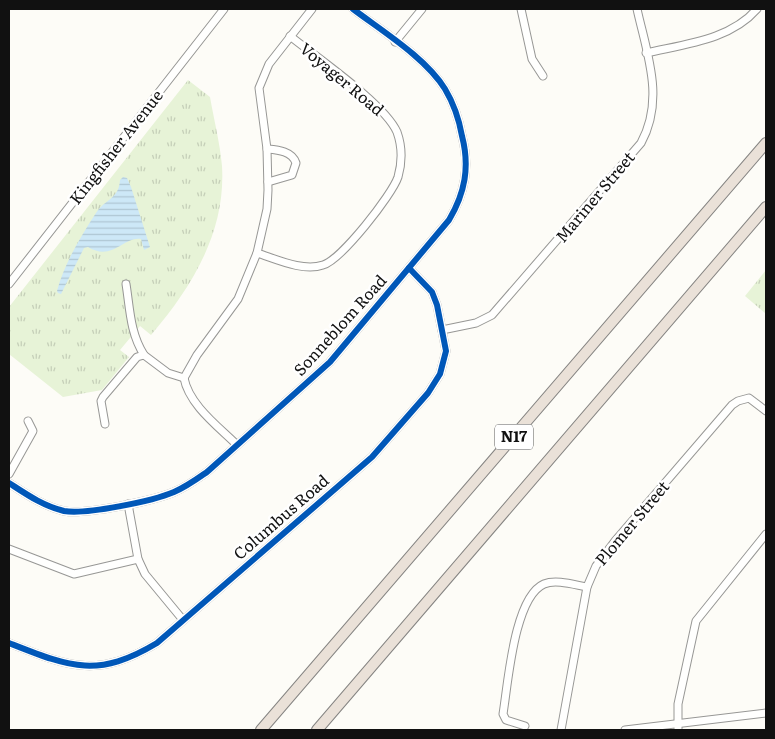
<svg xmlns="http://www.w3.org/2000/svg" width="775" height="739" viewBox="0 0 775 739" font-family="Literata,serif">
	<defs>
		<pattern id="park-tufts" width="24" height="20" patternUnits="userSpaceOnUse" patternTransform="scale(1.25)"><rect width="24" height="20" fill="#e7f3d7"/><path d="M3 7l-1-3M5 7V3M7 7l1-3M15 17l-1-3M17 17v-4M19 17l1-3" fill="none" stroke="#c5cfb8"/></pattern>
		<pattern id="water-rules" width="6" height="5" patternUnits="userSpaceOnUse" patternTransform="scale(1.25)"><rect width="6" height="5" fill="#cde8f7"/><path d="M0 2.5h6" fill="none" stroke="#afc6d3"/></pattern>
	</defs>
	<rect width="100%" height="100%" fill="#fdfcf7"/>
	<g fill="url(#park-tufts)">
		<path d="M 188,80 L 210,97 C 214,120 220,143 222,166 C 226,232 192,287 151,335 L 140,326 L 120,350 L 129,357 L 102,390 L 63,397 L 9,354 L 9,307 Z"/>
		<path d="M 766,270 L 766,314 L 745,296 Z"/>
	</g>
	<path fill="url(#water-rules)" d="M 123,177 L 127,178 L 131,187 L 150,247 L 144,250 L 141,239 C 124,236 112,262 88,247 L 84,248 L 61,294 L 58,293 L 57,291 C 64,264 81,236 96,213 C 105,199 119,199 120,180 Z"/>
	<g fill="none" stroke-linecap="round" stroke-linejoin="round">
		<defs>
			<g id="minor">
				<path d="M 521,9 L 532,59 L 543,76"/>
				<path d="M 395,42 L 422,9"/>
				<path d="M 646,53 C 685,44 730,40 757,9"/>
				<path d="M 267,149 C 278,150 292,151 296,163 L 292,175 L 268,182"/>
				<path d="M 257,253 C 276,259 303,272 323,265 C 341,260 392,195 398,177 C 402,163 402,146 397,132 C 385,104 316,57 290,36"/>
				<path d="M 9,284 L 224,9"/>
				<path d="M 126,284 C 130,309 130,333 144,355"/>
				<path d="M 442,330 L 476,323 L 492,315 L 641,143 C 665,99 647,54 637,9"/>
				<path d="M 184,378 L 197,355 L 238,299 L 257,253 L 267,209 L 268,190 L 267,149 L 259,88 L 269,64 L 312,9"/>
				<path d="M 184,378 C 189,405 219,427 237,445"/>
				<path d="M 105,424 L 101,401 L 103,397 L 137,357 L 144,355 L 168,373 L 184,378"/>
				<path d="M 9,474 L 33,431 L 28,421"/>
				<path d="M 9,483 C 26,494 43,506 64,511 C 85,515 153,501 174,492 C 186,487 197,479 207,472 L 330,362 L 449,220 C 465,193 470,167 462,136 C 459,119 454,104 445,89 C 426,58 382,31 353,9"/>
				<path d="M 128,504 L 138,559 L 145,574 L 183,620"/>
				<path d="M 9,549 L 74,574 L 138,559"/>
				<path d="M 9,643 C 70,667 97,679 157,643 L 372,457 L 428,393 L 440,374 L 446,351 L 437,305 L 432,292 L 409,268"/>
				<path d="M 525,726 L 506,720 L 503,714 C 508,684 514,597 544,584 C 556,579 575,585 587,587"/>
				<path d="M 561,730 L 587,587 L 596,566 L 615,541 L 732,405 L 738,401 L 749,398 L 766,411"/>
				<path d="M 625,730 L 766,713"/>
				<path d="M 678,730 L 678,704 L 696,621 L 766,534"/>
			</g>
			<g id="highway">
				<path d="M 261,730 L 766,143"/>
				<path d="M 317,730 L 766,207"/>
			</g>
		</defs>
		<use href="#minor" stroke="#979795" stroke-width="9"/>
		<use href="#highway" stroke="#858482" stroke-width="12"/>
		<use href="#minor" stroke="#fffffe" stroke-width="7"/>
		<use href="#highway" stroke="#eae1d8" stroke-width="10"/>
		<defs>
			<g id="cycleway">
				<path d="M 9,483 C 26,494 43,506 64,511 C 85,515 153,501 174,492 C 186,487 197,479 207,472 L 330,362 L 449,220 C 465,193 470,167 462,136 C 459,119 454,104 445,89 C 426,58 382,31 353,9"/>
				<path d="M 9,643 C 70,667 97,679 157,643 L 372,457 L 428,393 L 440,374 L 446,351 L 437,305 L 432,292 L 409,268"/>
			</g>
		</defs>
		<use href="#cycleway" stroke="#fff" stroke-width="9"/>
		<use href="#cycleway" stroke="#0057b8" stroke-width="6"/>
	</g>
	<g text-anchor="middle" stroke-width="5" stroke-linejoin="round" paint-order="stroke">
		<rect fill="#fff" stroke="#585858" stroke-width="1" x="495" y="424.5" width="38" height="25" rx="4"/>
		<g font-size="15" font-weight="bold" fill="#111">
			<text x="514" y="442">N17</text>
		</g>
		<g font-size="16" fill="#111" stroke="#fff">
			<text transform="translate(342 79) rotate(40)" y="6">Voyager Road</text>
			<text transform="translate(116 147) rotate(-52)" y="6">Kingfisher Avenue</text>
			<text transform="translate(595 197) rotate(-50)" y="6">Mariner Street</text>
			<text transform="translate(340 325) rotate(-48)" y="6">Sonneblom Road</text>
			<text transform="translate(281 517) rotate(-41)" y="6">Columbus Road</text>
			<text transform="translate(632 523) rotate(-50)" y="6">Plomer Street</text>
		</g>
	</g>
	<rect width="775" height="739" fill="none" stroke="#111111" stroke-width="20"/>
</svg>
